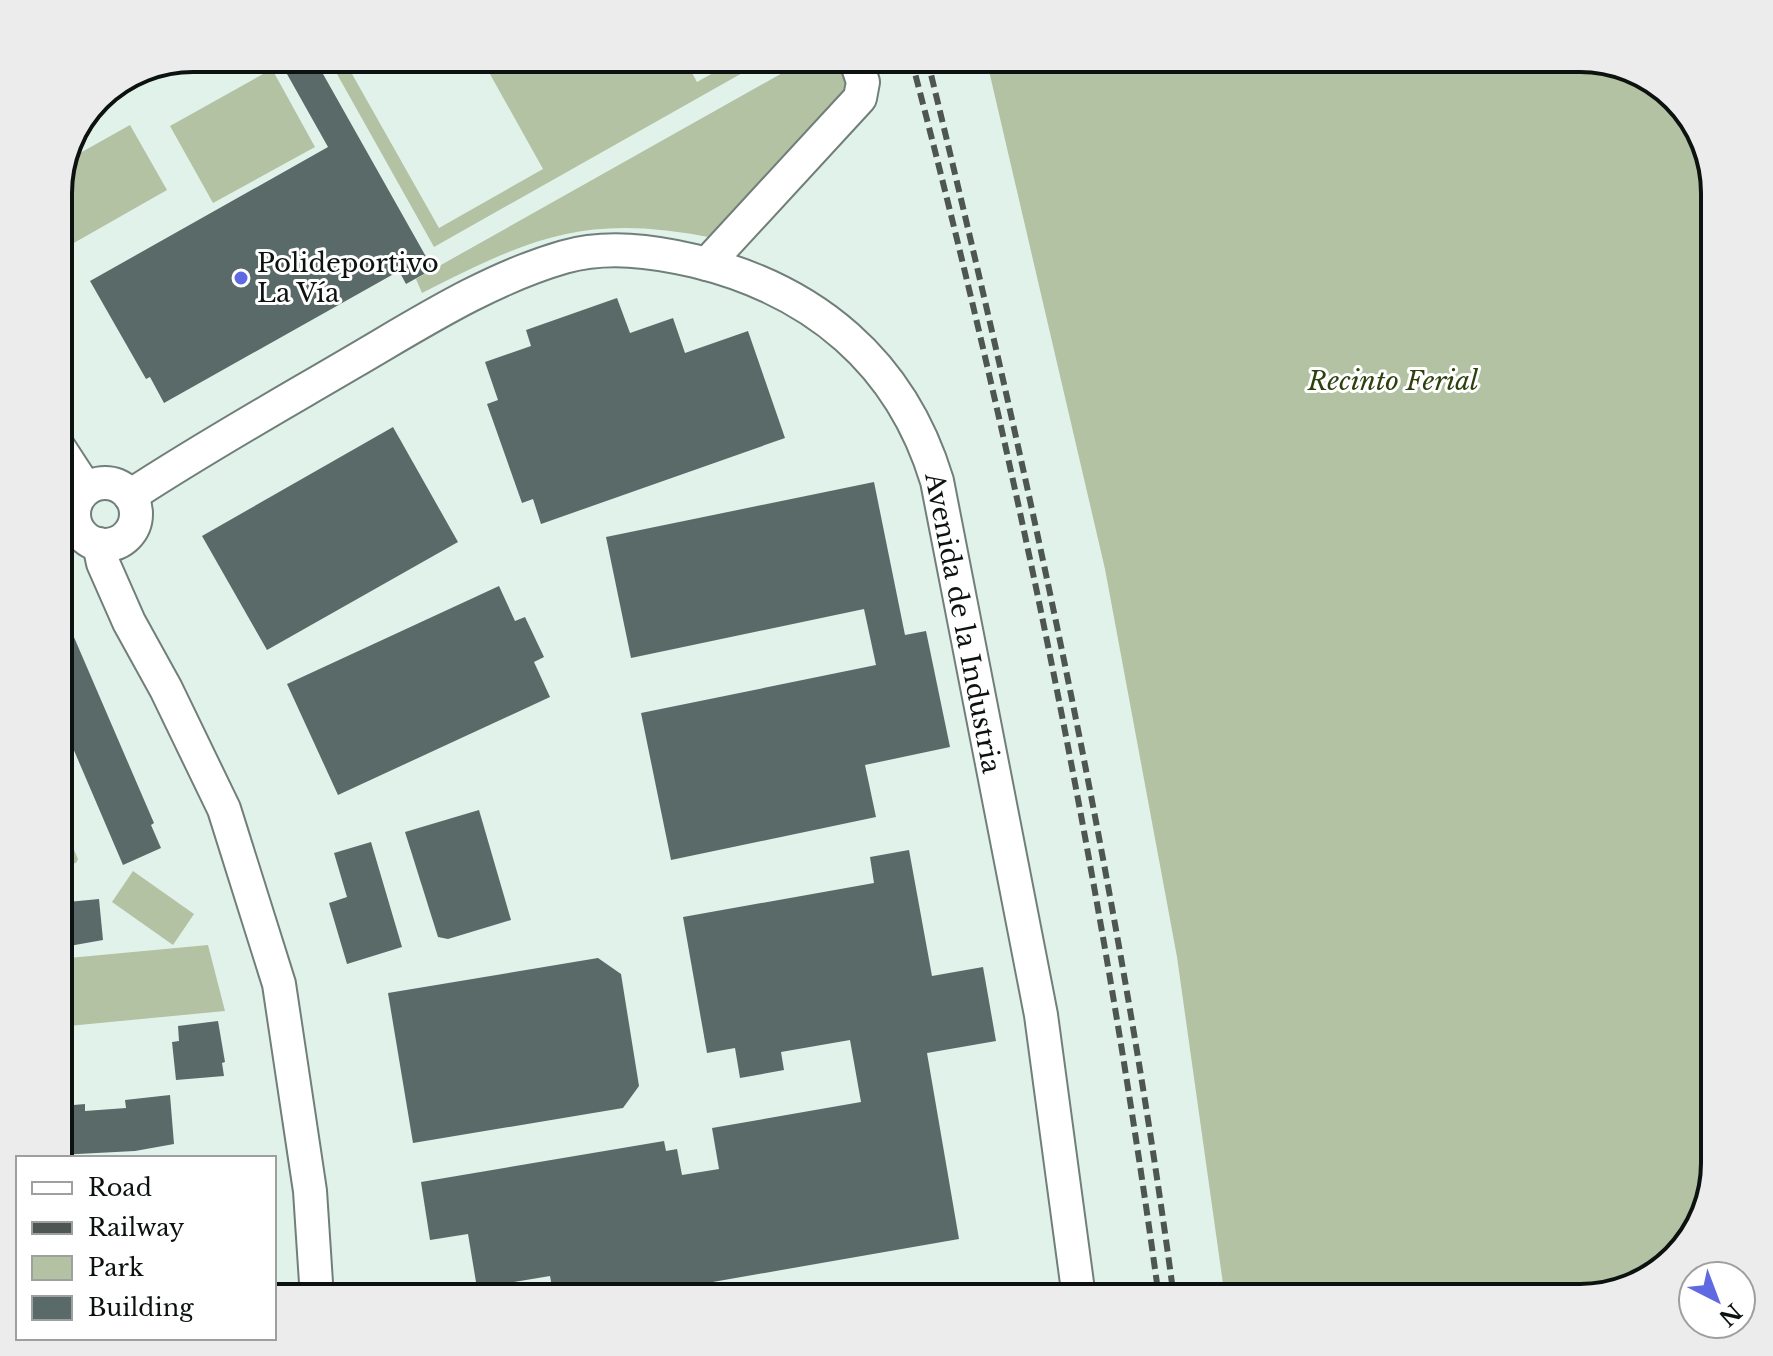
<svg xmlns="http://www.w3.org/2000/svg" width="1773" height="1356" viewBox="0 0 1773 1356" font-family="'Libre Baskerville',serif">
	<rect width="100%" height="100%" fill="#e1f2eb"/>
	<g fill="#b3c2a3">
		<path d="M 328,58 L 343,58 L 439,228 L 543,169 L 481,58 L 684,58 L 697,82 L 740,58 L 769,58 L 434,247 Z"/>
		<path d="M 809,58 L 840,58 L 850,88 L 714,238 C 587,213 534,236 422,293 L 416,279 Z"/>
		<path d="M 986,58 L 1580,58 L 1662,86 L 1701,133 L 1715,193 L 1715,1163 L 1687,1245 L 1639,1284 L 1580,1298 L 1225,1298 L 1177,957 L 1105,569 Z"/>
		<path d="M 272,69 L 315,147 L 213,203 L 170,126 Z"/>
		<path d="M 130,125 L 167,190 L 58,252 L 58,184 L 64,162 Z"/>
		<path d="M 58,813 L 78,859 L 76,863 L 58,865 Z"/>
		<path d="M 133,871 L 194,914 L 173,945 L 112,902 Z"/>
		<path d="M 208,945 L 225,1011 L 58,1027 L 58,959 Z"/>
	</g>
	<g fill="#5a6a69">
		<path d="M 278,58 L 314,58 L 433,269 L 406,284 L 399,271 L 164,403 L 150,377 L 146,379 L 90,281 L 328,147 Z"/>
		<path d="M 617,298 L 630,333 L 673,318 L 685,353 L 748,331 L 785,438 L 541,524 L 533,499 L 522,503 L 487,404 L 498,400 L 485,362 L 531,346 L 526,330 Z"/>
		<path d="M 393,427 L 458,542 L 267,650 L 202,536 Z"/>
		<path d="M 874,482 L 905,635 L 926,631 L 950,747 L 865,765 L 876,817 L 671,860 L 641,713 L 876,665 L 864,609 L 631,658 L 606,537 Z"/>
		<path d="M 499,586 L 515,621 L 525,617 L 544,657 L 534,662 L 550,697 L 338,795 L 287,684 Z"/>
		<path d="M 58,600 L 154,823 L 151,825 L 161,848 L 123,865 L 58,713 Z"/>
		<path d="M 479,810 L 511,920 L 448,939 L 438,937 L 405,832 Z"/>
		<path d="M 371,842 L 402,947 L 347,964 L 329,903 L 347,897 L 334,853 Z"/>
		<path d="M 909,850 L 932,976 L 983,967 L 996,1041 L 927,1053 L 959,1239 L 707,1283 L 709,1292 L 673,1298 L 554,1298 L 550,1276 L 477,1288 L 468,1234 L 430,1240 L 421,1182 L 664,1141 L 666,1151 L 677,1149 L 682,1175 L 719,1169 L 712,1128 L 861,1102 L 850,1040 L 781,1052 L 784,1070 L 740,1078 L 735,1048 L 707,1053 L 683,917 L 874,883 L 870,857 Z"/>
		<path d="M 99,899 L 103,940 L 58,948 L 58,903 Z"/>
		<path d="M 598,958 L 621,974 L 639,1086 L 623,1108 L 413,1143 L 388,993 Z"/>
		<path d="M 218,1021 L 225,1062 L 222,1063 L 224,1076 L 176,1080 L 172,1042 L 179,1041 L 178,1026 Z"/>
		<path d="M 170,1095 L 174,1144 L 135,1151 L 58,1155 L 62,1106 L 85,1104 L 85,1111 L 126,1108 L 125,1100 Z"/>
	</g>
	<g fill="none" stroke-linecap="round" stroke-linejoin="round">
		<defs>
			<g id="minor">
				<path d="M 707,264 L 860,98 L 863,82 L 855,58"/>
				<path d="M 58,446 L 86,489"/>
				<circle cx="105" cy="514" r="31"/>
				<path d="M 130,496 C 203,448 278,406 353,362 C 420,323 488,279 564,257 C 607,245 652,251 695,261 C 814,290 901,362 937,481 L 1041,1015 L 1079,1298"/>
				<path d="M 99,544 L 103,563 L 129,622 L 166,689 L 224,809 L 279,984 L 310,1191 L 317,1298"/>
			</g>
		</defs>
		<use href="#minor" stroke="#707f79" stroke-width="36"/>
		<use href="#minor" stroke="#fff" stroke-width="32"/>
		<g stroke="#4d5652" stroke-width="6" stroke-dasharray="12 6" stroke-linecap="butt">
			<path d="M 911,58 C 1018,465 1102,881 1159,1298"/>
			<path d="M 927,58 C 1027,468 1118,880 1174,1298"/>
		</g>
	</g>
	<circle fill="#5f69e1" stroke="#fff" stroke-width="3" cx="241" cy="278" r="8"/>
	<g text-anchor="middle" stroke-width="6" stroke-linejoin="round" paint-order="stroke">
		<g font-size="26" fill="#0c120f" stroke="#fff" text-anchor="start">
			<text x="257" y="272">Polideportivo<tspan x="257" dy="30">La Vía</tspan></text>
		</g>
		<g font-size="26" font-style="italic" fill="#2d410e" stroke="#fff">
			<text x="1393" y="390">Recinto Ferial</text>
		</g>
		<g font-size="26" fill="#0c120f" stroke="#fff">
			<text transform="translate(963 623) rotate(79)" y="9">Avenida de la Industria</text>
		</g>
	</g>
	<path d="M0 0H1773V1356H0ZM193 72H1580A121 121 0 0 1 1701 193V1163A121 121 0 0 1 1580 1284H193A121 121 0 0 1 72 1163V193A121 121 0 0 1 193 72Z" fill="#ececec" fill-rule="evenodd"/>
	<path fill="none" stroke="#0c120f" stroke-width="4" d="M193 72H1580A121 121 0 0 1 1701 193V1163A121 121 0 0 1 1580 1284H193A121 121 0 0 1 72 1163V193A121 121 0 0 1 193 72Z"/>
	<rect x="16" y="1156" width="260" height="184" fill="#ffffff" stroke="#9ea09f" stroke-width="2"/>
	<rect x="32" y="1182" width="40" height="12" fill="#ffffff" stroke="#9ea09f" stroke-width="2"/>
	<text x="88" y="1196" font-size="24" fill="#0c120f">Road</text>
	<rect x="32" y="1222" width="40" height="12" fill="#4d5652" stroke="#9ea09f" stroke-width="2"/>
	<text x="88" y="1236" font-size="24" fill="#0c120f">Railway</text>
	<rect x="32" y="1256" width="40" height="24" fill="#b3c2a3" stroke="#9ea09f" stroke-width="2"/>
	<text x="88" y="1276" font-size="24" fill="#0c120f">Park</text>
	<rect x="32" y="1296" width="40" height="24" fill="#5a6a69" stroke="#9ea09f" stroke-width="2"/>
	<text x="88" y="1316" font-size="24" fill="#0c120f">Building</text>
	<g transform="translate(1717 1300) rotate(138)"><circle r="38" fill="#ffffff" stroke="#9ea09f" stroke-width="2"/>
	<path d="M0-6L14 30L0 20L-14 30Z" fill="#5f69e1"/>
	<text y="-12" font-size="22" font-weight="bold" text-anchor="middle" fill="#0c120f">N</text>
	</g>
</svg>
